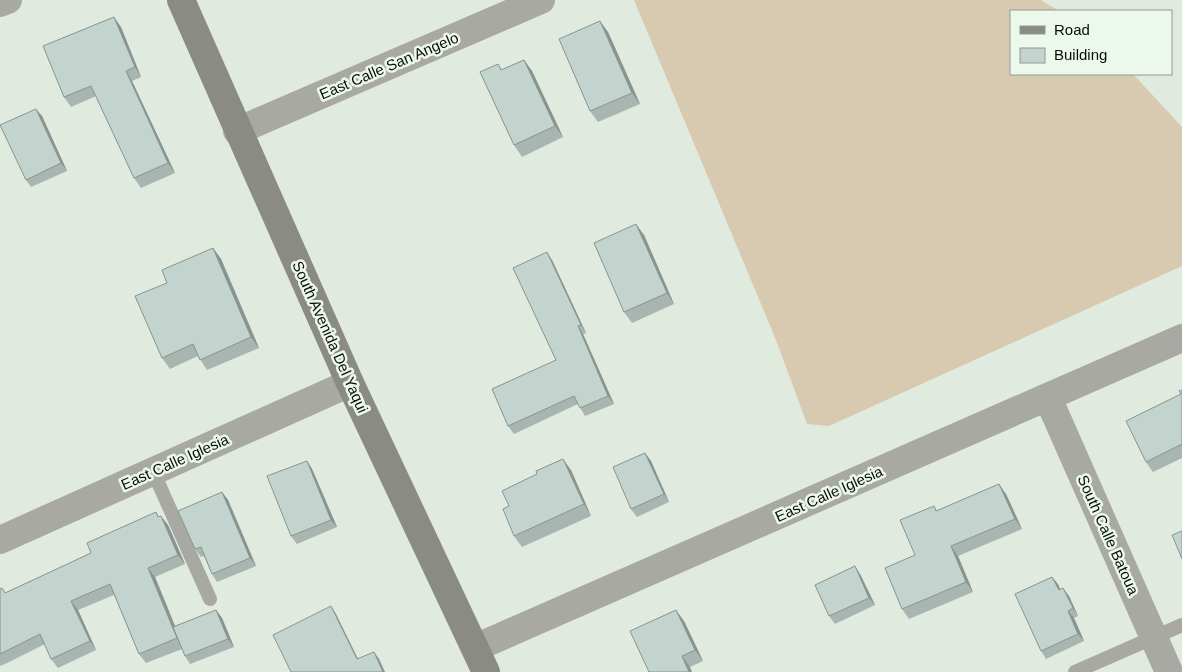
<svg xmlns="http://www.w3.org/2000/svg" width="1182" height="672" viewBox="0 0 1182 672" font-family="Helvetica,sans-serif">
	<rect width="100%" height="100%" fill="#e0eadf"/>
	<path fill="#d8cab1" d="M 634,0 L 1041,0 L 1059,11 L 1011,11 L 1011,74 L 1133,74 L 1182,127 L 1182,266 L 829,426 L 807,424 L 776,340 Z"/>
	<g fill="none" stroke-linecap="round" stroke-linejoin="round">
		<g stroke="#a8a9a3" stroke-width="14">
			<path d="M 153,471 L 210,599"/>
			<path d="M 1075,672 L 1182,625"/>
		</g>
		<g stroke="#a8a9a3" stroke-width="28">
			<path d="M 0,3 L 8,0"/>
			<path d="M 237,131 L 541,0"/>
			<path d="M 1048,398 L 1169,672"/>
			<path d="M 0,540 L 350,383"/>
			<path d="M 475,648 L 1182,338"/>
		</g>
		<path stroke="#8a8b83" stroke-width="28" d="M 181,0 L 350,383 L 486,672"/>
	</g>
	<g fill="#a8b5b1">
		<path d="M 121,27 L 141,77 L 132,81 L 175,173 L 141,188 L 134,178 L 96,96 L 71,107 L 64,97 Z"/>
		<path d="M 608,32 L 640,104 L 598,122 L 590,111 Z"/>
		<path d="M 524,60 L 532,71 L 563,137 L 522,157 L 514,145 L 498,64 L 502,70 Z"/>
		<path d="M 42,116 L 67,171 L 31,187 L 26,180 Z"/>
		<path d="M 644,235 L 674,304 L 632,323 L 624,312 Z"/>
		<path d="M 213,248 L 221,259 L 259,348 L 207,370 L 198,356 L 170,369 L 162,358 Z"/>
		<path d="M 552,260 L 586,333 L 583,334 L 614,404 L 585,416 L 578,404 L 514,434 L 508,426 L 556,360 Z"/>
		<path d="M 1182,390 L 1182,458 L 1153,472 L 1146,462 L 1181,394 Z"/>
		<path d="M 645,453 L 651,461 L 669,502 L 637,517 L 631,509 Z"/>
		<path d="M 307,461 L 312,469 L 337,527 L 297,544 L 291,536 Z"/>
		<path d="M 571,470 L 591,516 L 522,547 L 514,536 L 509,506 Z"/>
		<path d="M 222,492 L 228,500 L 256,566 L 217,582 L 212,574 L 204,556 L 201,557 L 195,549 Z"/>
		<path d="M 1006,494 L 1022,529 L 958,556 L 973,592 L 909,619 L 902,609 L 915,555 L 934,506 L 937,511 Z"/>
		<path d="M 156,512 L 159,517 L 168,525 L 185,564 L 155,577 L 175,626 L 216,610 L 222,618 L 234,647 L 190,664 L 185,656 L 182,649 L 146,663 L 139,654 L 114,595 L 78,610 L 96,650 L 58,668 L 51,659 L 45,644 L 1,666 L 0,665 L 0,589 L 6,593 L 91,553 Z"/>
		<path d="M 860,574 L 875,605 L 835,624 L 829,616 Z"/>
		<path d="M 1052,577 L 1060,590 L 1069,596 L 1078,616 L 1074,618 L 1084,641 L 1046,659 L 1041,651 Z"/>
		<path d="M 684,621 L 703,661 L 690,667 L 649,672 Z"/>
	</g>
	<g fill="#889490">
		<path d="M 114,17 L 121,27 L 141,77 L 135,67 Z"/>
		<path d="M 600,21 L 608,32 L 640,104 L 632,93 Z"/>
		<path d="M 524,60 L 532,71 L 563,137 L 555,126 Z"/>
		<path d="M 126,71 L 132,81 L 175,173 L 168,163 Z"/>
		<path d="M 36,109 L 42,116 L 67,171 L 61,163 Z"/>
		<path d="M 636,224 L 644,235 L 674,304 L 667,293 Z"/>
		<path d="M 213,248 L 221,259 L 259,348 L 251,337 Z"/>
		<path d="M 547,252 L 552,260 L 586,333 L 581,325 Z"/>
		<path d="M 578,326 L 583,334 L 614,404 L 608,396 Z"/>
		<path d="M 645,453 L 651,461 L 669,502 L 664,494 Z"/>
		<path d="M 563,459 L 571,470 L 591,516 L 584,504 Z"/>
		<path d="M 307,461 L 312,469 L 337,527 L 331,520 Z"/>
		<path d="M 999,484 L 1006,494 L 1022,529 L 1015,519 Z"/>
		<path d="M 222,492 L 228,500 L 256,566 L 250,558 Z"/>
		<path d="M 161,516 L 168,525 L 185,564 L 178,555 Z"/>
		<path d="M 951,546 L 958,556 L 973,592 L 966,582 Z"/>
		<path d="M 855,566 L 860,574 L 875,605 L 869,598 Z"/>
		<path d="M 148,568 L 155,577 L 184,648 L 177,638 Z"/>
		<path d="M 1052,577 L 1058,584 L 1064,598 L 1059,590 Z"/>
		<path d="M 1063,588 L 1069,596 L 1078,616 L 1073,608 Z"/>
		<path d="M 71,601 L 78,610 L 96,650 L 90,641 Z"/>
		<path d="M 331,606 L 336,614 L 362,667 L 357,659 Z"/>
		<path d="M 216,610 L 222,618 L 234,647 L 228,639 Z"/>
		<path d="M 676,610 L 684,621 L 703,661 L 695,650 Z"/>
		<path d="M 1068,611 L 1074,618 L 1084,641 L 1078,634 Z"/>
		<path d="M 374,652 L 379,659 L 385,672 L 383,672 Z"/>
		<path d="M 682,656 L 690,667 L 692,672 L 689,672 Z"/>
	</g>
	<g fill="#c3d3ce" stroke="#889490">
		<path d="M 114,17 L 135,67 L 126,71 L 168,163 L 134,178 L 91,86 L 64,97 L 43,46 Z"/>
		<path d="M 600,21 L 632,93 L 590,111 L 559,39 Z"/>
		<path d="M 524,60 L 555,126 L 514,145 L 480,72 L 498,64 L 501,70 Z"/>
		<path d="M 36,109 L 61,163 L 26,180 L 0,125 Z"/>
		<path d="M 636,224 L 667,293 L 624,312 L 594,243 Z"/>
		<path d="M 213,248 L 251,337 L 200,360 L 193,344 L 162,358 L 135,296 L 167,283 L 162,270 Z"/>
		<path d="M 547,252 L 581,325 L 578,326 L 608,396 L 580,408 L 574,396 L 508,426 L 492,389 L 556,360 L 513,268 Z"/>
		<path d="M 1182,390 L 1182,444 L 1146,462 L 1126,421 L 1181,394 L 1179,391 Z"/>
		<path d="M 645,453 L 664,494 L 631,509 L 613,467 Z"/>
		<path d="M 563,459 L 584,504 L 514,536 L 503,509 L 509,506 L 502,491 L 537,474 L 536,471 Z"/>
		<path d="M 307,461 L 331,520 L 291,536 L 267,476 Z"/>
		<path d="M 999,484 L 1015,519 L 951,546 L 966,582 L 902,609 L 885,568 L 915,555 L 900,520 L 934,506 L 936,511 Z"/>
		<path d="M 222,492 L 250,558 L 212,574 L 201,547 L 195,549 L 178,511 Z"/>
		<path d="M 156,512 L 158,517 L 161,516 L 178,555 L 148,568 L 177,638 L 139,654 L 110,584 L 71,601 L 90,641 L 51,659 L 40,634 L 0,654 L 0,589 L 2,588 L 5,593 L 91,553 L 87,543 Z"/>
		<path d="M 1182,531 L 1182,559 L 1172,535 Z"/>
		<path d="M 855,566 L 869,598 L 829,616 L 815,585 Z"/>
		<path d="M 1052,577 L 1059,590 L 1063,588 L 1073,608 L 1068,611 L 1078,634 L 1041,651 L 1015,594 Z"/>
		<path d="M 331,606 L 357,659 L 374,652 L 383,672 L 291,672 L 273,635 Z"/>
		<path d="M 216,610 L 228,639 L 185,656 L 173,627 Z"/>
		<path d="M 676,610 L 695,650 L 682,656 L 689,672 L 649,672 L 630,631 Z"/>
	</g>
	<g text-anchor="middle" stroke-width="5" stroke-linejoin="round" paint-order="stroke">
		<g font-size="15" fill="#090d09" stroke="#edf8ec">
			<text transform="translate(389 66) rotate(-23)" y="5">East Calle San Angelo</text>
			<text transform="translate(330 337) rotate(66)" y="5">South Avenida Del Yaqui</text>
			<text transform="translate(175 462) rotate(-24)" y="5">East Calle Iglesia</text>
			<text transform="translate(829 494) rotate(-24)" y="5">East Calle Iglesia</text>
			<text transform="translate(1108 535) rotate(66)" y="5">South Calle Batoua</text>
		</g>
	</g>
	<rect x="1010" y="10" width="162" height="65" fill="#edf8ec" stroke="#929a91"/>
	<rect x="1020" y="26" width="25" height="8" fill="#8a8b83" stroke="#929a91"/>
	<text x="1054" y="35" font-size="15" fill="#090d09">Road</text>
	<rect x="1020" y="48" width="25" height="15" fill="#c3d3ce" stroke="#929a91"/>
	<text x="1054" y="60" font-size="15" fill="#090d09">Building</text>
</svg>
